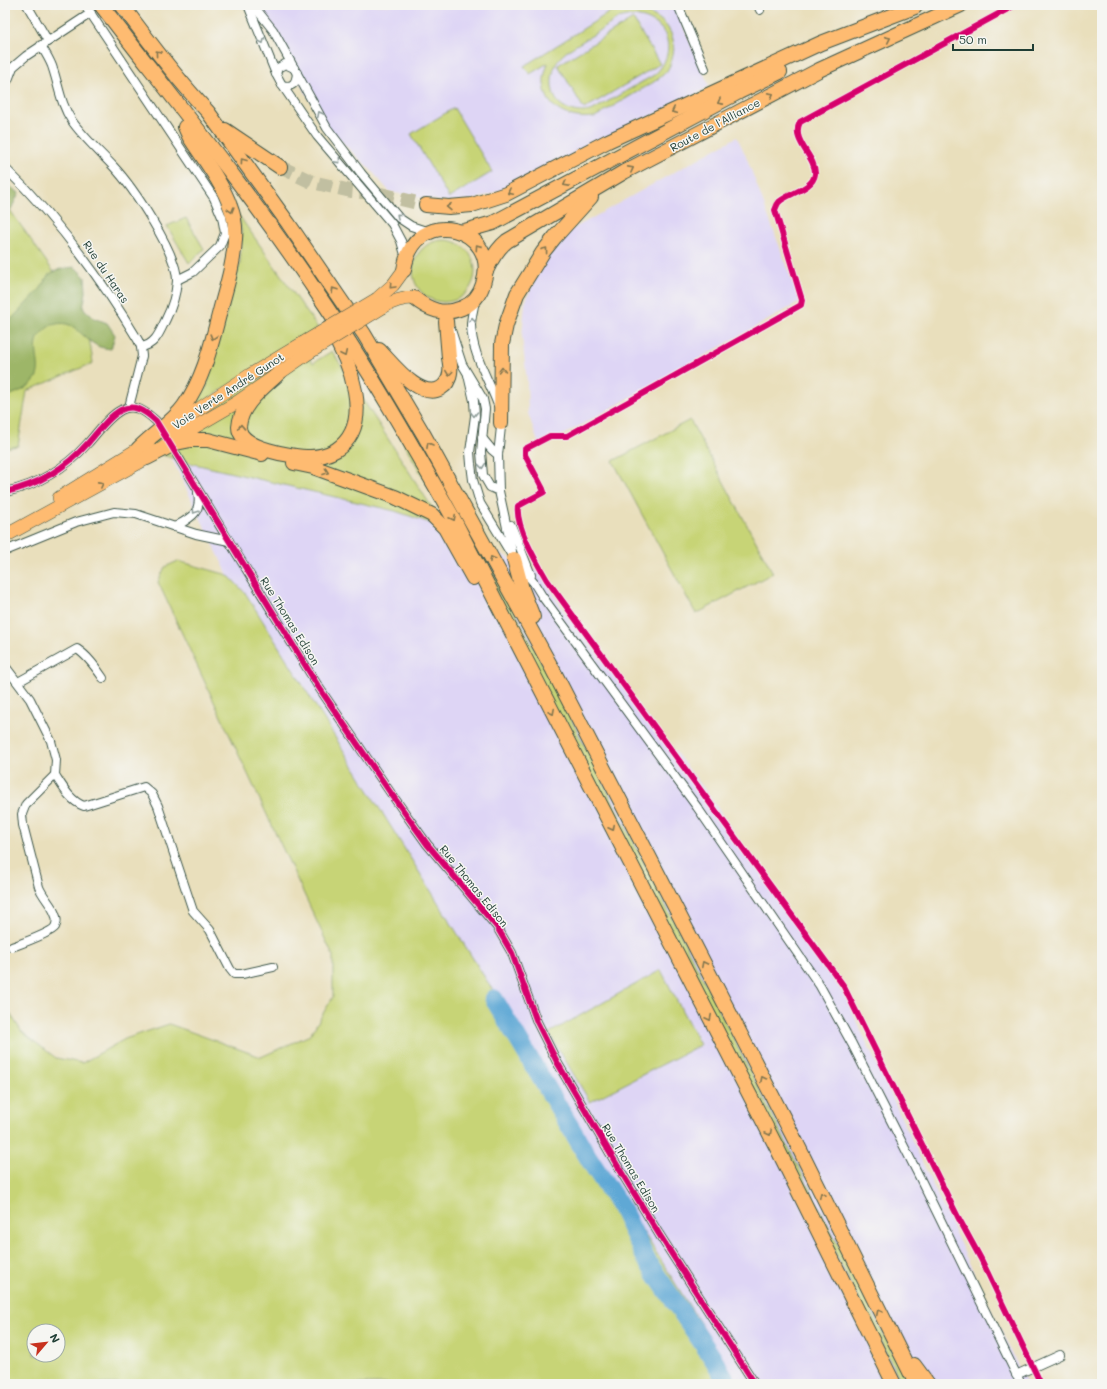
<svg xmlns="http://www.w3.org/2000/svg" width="1107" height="1389" viewBox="0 0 1107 1389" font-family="Mali,sans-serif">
	<rect width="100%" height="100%" fill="#f6f6f2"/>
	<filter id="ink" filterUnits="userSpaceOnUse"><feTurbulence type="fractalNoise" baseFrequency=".025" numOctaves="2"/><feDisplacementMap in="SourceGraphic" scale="8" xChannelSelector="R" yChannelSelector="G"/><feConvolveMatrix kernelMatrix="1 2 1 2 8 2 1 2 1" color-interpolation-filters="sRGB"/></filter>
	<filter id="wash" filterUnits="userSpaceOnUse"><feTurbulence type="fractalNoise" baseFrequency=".012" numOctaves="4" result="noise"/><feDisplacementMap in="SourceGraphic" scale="16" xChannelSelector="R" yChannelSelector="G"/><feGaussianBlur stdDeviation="0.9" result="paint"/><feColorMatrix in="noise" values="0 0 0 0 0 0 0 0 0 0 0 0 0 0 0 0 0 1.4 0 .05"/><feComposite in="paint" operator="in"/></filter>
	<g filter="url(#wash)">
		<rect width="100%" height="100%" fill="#e9dfbc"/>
		<g fill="#ded5f5">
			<path d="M 253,5 L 674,5 L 709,86 L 698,93 L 504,189 L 474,200 L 447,202 L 390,192 L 370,169 L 327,128 Z"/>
			<path d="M 737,137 L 746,156 L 800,302 L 540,448 L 528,413 L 527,381 L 522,337 L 525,303 L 541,264 L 571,230 Z"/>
			<path d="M 171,457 L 395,511 L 445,528 L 541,573 L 564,611 L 706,791 L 846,998 L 990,1308 L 1027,1384 L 738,1384 L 246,594 L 228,575 Z"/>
		</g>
		<g fill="#c7d476" stroke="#738855" fill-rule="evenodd">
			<path d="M 621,5 L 641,5 L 635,9 C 651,13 666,19 672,36 C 676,47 673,61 667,71 C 659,80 647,86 637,92 C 623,100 609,109 595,117 C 571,120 546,111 544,84 C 543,77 546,70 548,63 L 530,74 L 524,66 ZM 626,16 C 636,16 645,17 653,22 C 674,34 671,61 654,75 L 593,110 C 581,114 569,112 559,103 C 554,98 553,92 552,86 C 551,74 555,61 565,53 C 570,48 577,45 583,41 C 595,34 607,26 619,18 Z"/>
			<path d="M 633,19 L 660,64 L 584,109 L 558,65 Z"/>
			<path d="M 454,108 L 492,172 L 449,198 L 411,134 Z"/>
			<path d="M 5,203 L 86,318 L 93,363 L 27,391 L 18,446 L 5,448 Z"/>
			<path d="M 238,214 L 318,328 L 184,414 L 196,395 L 206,388 L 240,263 L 242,234 Z"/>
			<path d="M 186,218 L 204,249 L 189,263 L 167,226 Z"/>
			<circle cx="444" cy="271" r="31"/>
			<path d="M 299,257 L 362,341 L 482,549 L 562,701 L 909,1384 L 902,1384 L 590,773 Z"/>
			<path d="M 301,345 L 313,363 L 332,351 L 445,528 L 395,511 L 190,463 L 155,453 L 138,449 Z"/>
			<path d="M 690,420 L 773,573 L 696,614 L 613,461 Z"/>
			<path d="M 178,561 L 228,575 L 246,594 L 738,1384 L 5,1384 L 5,1006 L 22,1032 L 56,1058 L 82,1063 L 125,1039 L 169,1024 L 261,1057 L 310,1035 L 333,997 L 333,956 L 158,582 L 165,567 ZM 34,1331 L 58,1331 L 58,1355 L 34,1355 Z"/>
			<path d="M 661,970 L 700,1045 L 590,1102 L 549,1033 Z"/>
		</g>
		<g fill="#9db667" stroke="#5e7a4e">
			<path d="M 5,183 L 19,193 L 5,221 Z"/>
			<path d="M 75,267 L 85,277 L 86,292 L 83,308 L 94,318 L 107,323 L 115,335 L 111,349 C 106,348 100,348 96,345 C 79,336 75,318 52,325 C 49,326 47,328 45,330 C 27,343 44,363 36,378 C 29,389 16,393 5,397 L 5,326 L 41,288 L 48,275 L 60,269 Z"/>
		</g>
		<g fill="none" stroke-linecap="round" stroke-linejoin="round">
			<path stroke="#5ea8d5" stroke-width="19" d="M 494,999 L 591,1162 L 623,1211 L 647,1261 L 714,1360 L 728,1384"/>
		</g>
	</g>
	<g filter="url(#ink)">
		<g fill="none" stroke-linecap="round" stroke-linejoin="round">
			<path stroke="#c1bfa1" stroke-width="14" stroke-dasharray="14 7" stroke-linecap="butt" d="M 280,167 L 312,182 L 351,191 L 376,193 L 426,205"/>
			<defs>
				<g id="minor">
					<path d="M 27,5 L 48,41"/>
					<path d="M 85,5 L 214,198 L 222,217 L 225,233 L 220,246 L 193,272 L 177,280"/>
					<path d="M 248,5 L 276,74 L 282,85 L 317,136 L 392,224 L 401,241 L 406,258"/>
					<path d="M 253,5 L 273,30 L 327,128 L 361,173 L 399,218 L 411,226 L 423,230 L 431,230"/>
					<path d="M 678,5 L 705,69"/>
					<path d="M 758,5 L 760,10"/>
					<path d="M 41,45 C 45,53 51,61 53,69 C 59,87 61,105 72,121 C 83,137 99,151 113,166 C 132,186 178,254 177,281 C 176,295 172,307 166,319 C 160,331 156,345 141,347"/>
					<path d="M 276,74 L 278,68 L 285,64 L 294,68"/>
					<path d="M 5,82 L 8,80 L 13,67 L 26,56 L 91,13"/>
					<path d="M 282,85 C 293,88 296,83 297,73"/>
					<path d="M 5,168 C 58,219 100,277 138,340 L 141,347 L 142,356 L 129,407"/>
					<path d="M 475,300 C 474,308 471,317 471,325 C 472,354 488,378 498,405"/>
					<path d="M 451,330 L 462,364 L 483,399 L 485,409 L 481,452 L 483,475 L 490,487 L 499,491"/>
					<path d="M 468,375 L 474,401 L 475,416 L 470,452 L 471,464 L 473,480 L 477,493 L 480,503 L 514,559 L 534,583 L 542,596 L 697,807 L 820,986 L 852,1044 L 920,1178 L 1021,1384"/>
					<path d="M 501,420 L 501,427 L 498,455 L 499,491 L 512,551"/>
					<path d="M 482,438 L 492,450 L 498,455"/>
					<path d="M 177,455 L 229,541 L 318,686 L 390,792 L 427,844 L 497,927 L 512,953 L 537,1022 L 557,1062 L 617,1165 L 659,1234 L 755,1384"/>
					<path d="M 5,492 C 38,485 66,468 88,443 C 98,432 108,417 121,410 C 135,403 146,412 156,421"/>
					<path d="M 511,525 L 531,575"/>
					<path d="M 175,527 C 190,518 202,513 198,493"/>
					<path d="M 5,551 L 76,522 L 114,512 L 136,514 L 196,534 L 229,541"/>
					<path d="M 5,666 L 30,699 L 51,741 L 56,760 L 55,775 C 63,787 70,801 84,806 L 144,787 L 152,794 L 158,806 L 193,911 L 210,930 L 230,969 L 234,974 L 242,974 L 273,967"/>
					<path d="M 18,682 L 77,649 C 88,656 96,668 103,678"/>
					<path d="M 12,947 C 20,944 51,933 55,927 C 57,923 57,918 55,914 C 52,905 43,897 39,887 L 23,825 L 22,814 L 26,804 L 55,775"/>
					<path d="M 1016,1375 L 1060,1355"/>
				</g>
				<g id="primary">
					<path d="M 377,299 L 393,285 L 404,270"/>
					<path d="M 383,307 C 393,301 403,298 414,298"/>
					<path d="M 164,432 L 250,375 L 303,343"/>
					<path d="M 59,498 L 148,443"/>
					<path d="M 5,536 L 147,458 L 181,435 L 236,403 L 310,352"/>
				</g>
				<g id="trunk">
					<path d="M 101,5 C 175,101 252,195 319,296 C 367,366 409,440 451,514 L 778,1150 L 894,1384"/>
					<path d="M 122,5 C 149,42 176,78 208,112 L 288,223 L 364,334 L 424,435 L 553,670 L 797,1144 L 916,1384"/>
					<path d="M 225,130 L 280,167"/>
					<path d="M 426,205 L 449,207 L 472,205 L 506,194 L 608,141 L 821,43 L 915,7"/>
					<path d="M 461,232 L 493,223 L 739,92 L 780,72"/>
					<path d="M 487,269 C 492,258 497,249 507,241 L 624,172 L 819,70 L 961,5"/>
					<path d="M 404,270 C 414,202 502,227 483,284 C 480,295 472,304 462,308 C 443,316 429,310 414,298"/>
					<path d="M 379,350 C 392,363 420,401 441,388 C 446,385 449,380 450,373 C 451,368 450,363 449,358 C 448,345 447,333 446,321"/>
					<path d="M 280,372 C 265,387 240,404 239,427 C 239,449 294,457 310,457 C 318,457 329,454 336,450 C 376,424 349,359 329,328"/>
					<path d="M 501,423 L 502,344 L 506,325 L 517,294 L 543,252 L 555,237 L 591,197"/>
					<path d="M 138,449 C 152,434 172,423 184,406 C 205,377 212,341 221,307 C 227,285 234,262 235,239 C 236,228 234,216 230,206 C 222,182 202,157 189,136 L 185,127"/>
					<path d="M 147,458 L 176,443 L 191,440 L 208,440 L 262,454"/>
					<path d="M 294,463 L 313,467 L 395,497 L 432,515 L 445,528 L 473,578"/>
					<path d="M 514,559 L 522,589 L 533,617"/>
					<path d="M 914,1365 L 928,1384"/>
				</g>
			</defs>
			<use href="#minor" stroke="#3d5548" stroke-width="10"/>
			<use href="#primary" stroke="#3d5548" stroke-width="14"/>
			<use href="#trunk" stroke="#3d5548" stroke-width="16"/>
			<use href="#minor" stroke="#fff" stroke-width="8"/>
			<use href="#primary" stroke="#febb71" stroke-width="13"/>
			<use href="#trunk" stroke="#febb71" stroke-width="14"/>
			<defs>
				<g id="primary-bridge">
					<path d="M 303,343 L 377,299"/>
					<path d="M 310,352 L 383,307"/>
				</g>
			</defs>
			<use href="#primary-bridge" stroke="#3d5548" stroke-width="14" stroke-linecap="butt"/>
			<use href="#primary-bridge" stroke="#febb71" stroke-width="13"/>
			<defs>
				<g id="cycleway">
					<path d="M 1015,5 L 800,122 C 790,141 816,156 815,174 C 813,189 789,193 779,202 C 777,204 776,208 775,210 L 802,300 L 801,305 L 567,436 L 550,436 L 525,449 L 525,455 L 543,489 L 544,492 L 518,506 C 515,526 537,563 547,580 L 843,985 L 958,1217 L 981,1259 L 1041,1384"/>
					<path d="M 5,492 C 38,485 66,468 88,443 C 98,432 108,417 121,410 C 135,403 146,412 156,421 L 318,686 L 390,792 L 427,844 L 497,927 L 512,953 L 537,1022 L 557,1062 L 617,1165 L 659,1234 L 755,1384"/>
				</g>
			</defs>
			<use href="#cycleway" stroke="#f6f6f2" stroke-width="8"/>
			<use href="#cycleway" stroke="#d6006c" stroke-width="6"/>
		</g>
		<defs><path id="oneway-chevron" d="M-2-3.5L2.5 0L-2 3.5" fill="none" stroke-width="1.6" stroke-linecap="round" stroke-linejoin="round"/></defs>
		<g stroke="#83764f">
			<use href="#oneway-chevron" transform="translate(888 39) rotate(-25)"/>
			<use href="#oneway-chevron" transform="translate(158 53) rotate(-130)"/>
			<use href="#oneway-chevron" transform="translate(771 95) rotate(-28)"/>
			<use href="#oneway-chevron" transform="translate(720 102) rotate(152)"/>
			<use href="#oneway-chevron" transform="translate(674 111) rotate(155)"/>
			<use href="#oneway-chevron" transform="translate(243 161) rotate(-126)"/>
			<use href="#oneway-chevron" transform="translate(631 169) rotate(-28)"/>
			<use href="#oneway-chevron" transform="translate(566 184) rotate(152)"/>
			<use href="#oneway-chevron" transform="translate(510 192) rotate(153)"/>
			<use href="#oneway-chevron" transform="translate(449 207) rotate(-179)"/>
			<use href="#oneway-chevron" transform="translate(231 210) rotate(74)"/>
			<use href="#oneway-chevron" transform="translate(478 247) rotate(-125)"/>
			<use href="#oneway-chevron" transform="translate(545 250) rotate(-53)"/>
			<use href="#oneway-chevron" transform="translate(392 286) rotate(133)"/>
			<use href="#oneway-chevron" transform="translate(334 290) rotate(-124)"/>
			<use href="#oneway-chevron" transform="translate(213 337) rotate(106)"/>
			<use href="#oneway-chevron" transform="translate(344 354) rotate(65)"/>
			<use href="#oneway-chevron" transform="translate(502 370) rotate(-90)"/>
			<use href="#oneway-chevron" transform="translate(449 373) rotate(98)"/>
			<use href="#oneway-chevron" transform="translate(241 427) rotate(-92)"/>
			<use href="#oneway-chevron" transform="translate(429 445) rotate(-119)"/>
			<use href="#oneway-chevron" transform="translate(326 472) rotate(20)"/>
			<use href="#oneway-chevron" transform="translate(101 484) rotate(-28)"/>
			<use href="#oneway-chevron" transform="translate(453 518) rotate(63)"/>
			<use href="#oneway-chevron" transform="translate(492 559) rotate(-119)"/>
			<use href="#oneway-chevron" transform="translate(552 712) rotate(63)"/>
			<use href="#oneway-chevron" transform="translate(612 828) rotate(63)"/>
			<use href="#oneway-chevron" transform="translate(704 964) rotate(-117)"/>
			<use href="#oneway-chevron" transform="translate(709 1018) rotate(63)"/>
			<use href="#oneway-chevron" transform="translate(763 1079) rotate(-117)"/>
			<use href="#oneway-chevron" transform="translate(769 1133) rotate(63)"/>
			<use href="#oneway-chevron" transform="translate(822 1195) rotate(-116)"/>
			<use href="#oneway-chevron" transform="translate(879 1312) rotate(-116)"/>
		</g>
		<g stroke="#8f9e9a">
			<use href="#oneway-chevron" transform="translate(262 41) rotate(68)"/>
			<use href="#oneway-chevron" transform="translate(320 114) rotate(-117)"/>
			<use href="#oneway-chevron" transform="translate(338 161) rotate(49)"/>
			<use href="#oneway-chevron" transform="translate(399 216) rotate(-137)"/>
			<use href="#oneway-chevron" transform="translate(472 320) rotate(-85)"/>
			<use href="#oneway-chevron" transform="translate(474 414) rotate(91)"/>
			<use href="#oneway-chevron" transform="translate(482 466) rotate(84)"/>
			<use href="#oneway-chevron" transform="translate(195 511) rotate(123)"/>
		</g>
	</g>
	<g text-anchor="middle" stroke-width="3" stroke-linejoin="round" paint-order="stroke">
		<g font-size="11" fill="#1f3d34" stroke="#f6f6f2">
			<text transform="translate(715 125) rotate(-28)" y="4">Route de l'Alliance</text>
			<text transform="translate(106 272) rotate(56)" y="4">Rue du Haras</text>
			<text transform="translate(228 391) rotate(-33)" y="4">Voie Verte André Gunot</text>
			<text transform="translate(290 621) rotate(58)" y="4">Rue Thomas Edison</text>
			<text transform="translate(474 886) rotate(51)" y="4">Rue Thomas Edison</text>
			<text transform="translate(631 1168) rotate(59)" y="4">Rue Thomas Edison</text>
		</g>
	</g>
	<rect width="1107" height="1389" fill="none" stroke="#f6f6f2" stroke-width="20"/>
	<g transform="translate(46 1343) rotate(62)"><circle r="19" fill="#f6f6f2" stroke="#a0aca6"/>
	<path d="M0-3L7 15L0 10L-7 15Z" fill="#c8321e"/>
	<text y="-6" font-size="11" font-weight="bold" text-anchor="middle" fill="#1f3d34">N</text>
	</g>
	<path d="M953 44v6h80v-6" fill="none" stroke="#1f3d34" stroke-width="2"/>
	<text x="959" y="44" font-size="12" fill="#1f3d34" stroke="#f6f6f2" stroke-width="3" paint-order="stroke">50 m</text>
</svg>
